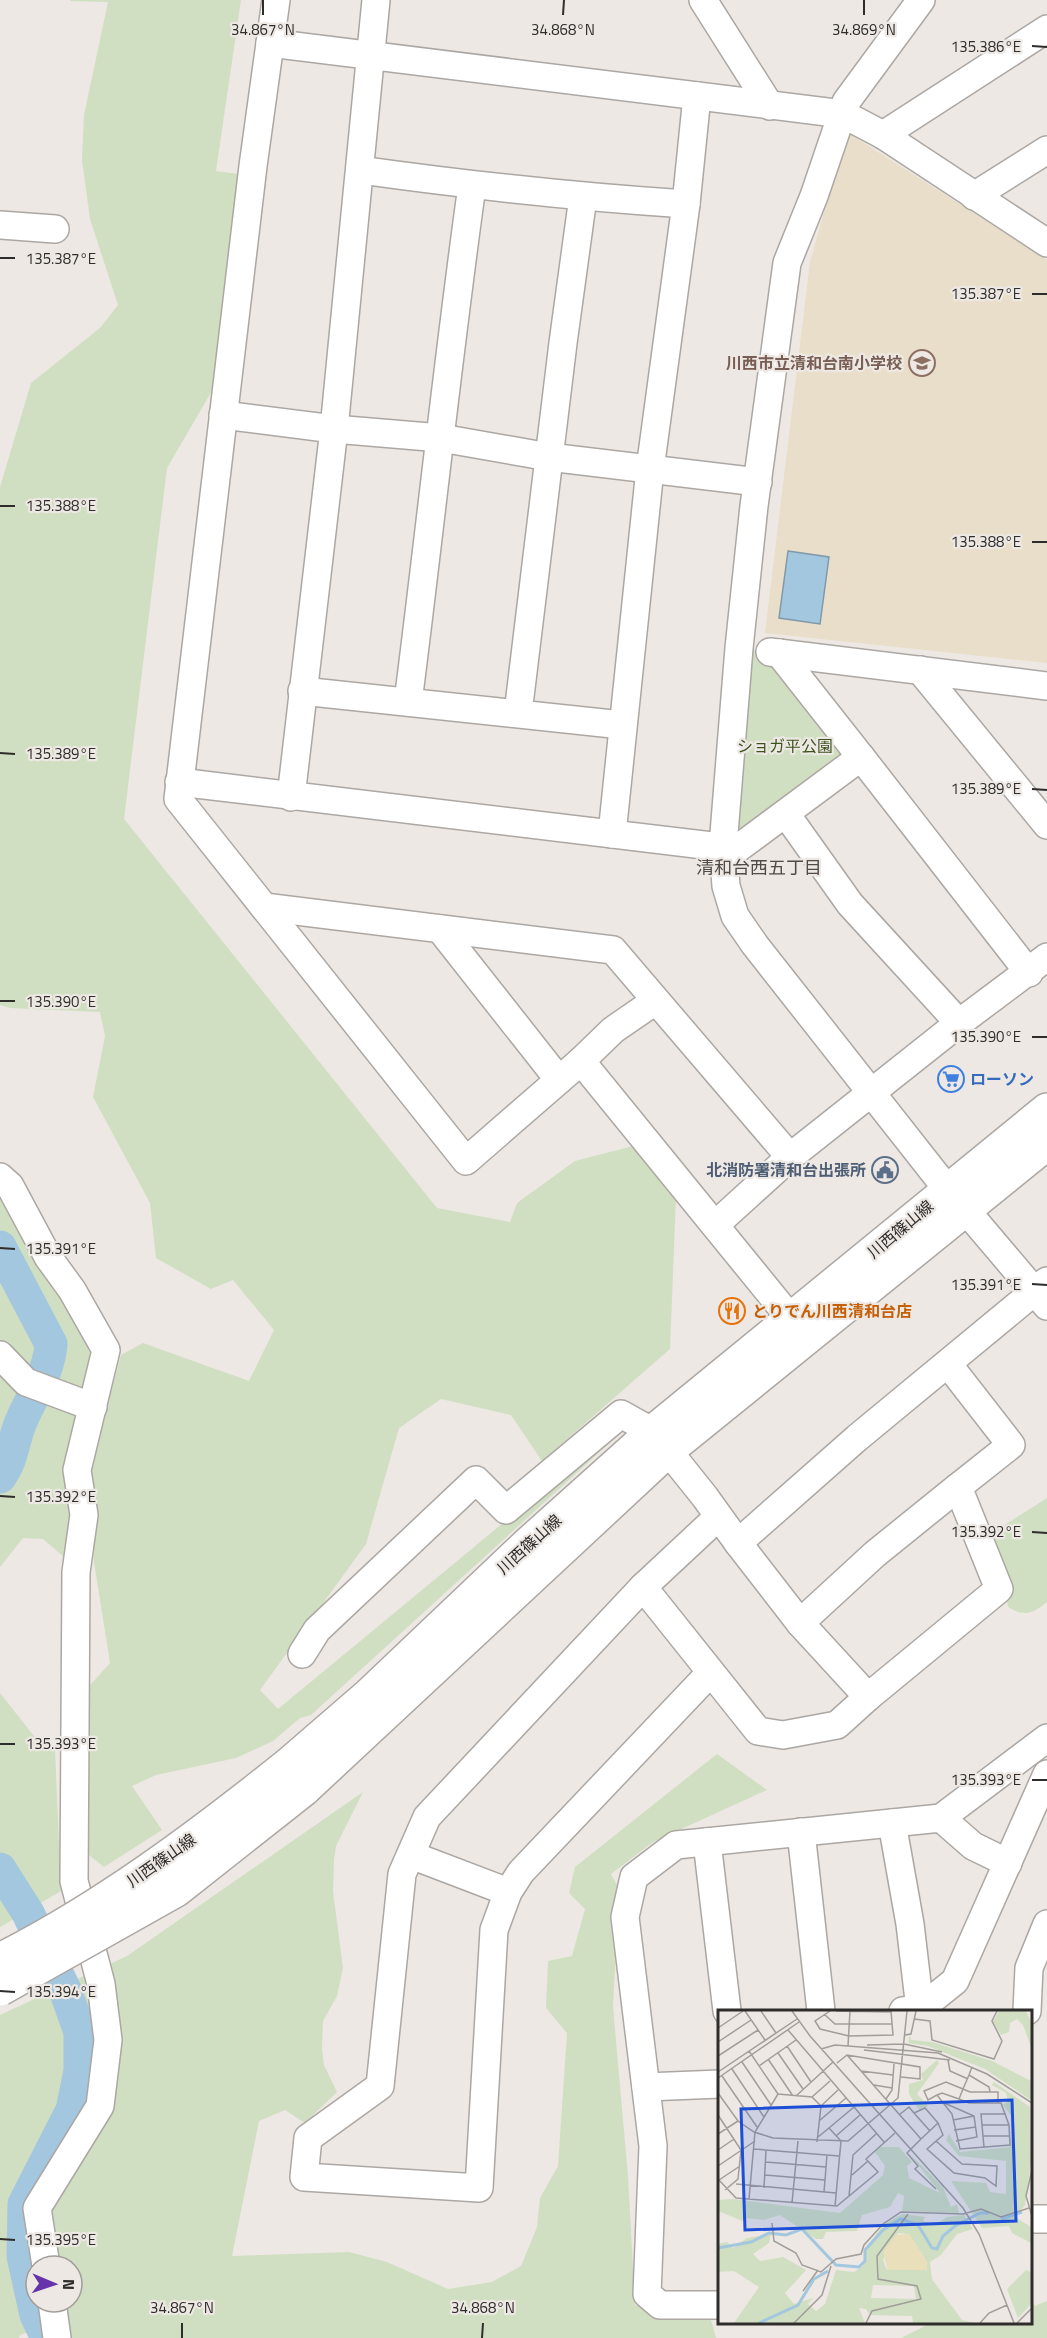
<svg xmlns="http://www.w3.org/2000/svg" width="1047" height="2338" viewBox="0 0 1047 2338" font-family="'Titillium Web','Noto Sans JP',sans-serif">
	<rect width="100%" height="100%" fill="#ede8e3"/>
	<path fill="#e9dec9" d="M 850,134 L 1047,260 L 1047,663 L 765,633 L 810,262 L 833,180 Z"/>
	<g fill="#d0dfc1" fill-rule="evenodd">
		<path d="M 71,0 L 241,0 L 216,171 L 247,175 L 213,389 L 167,468 L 124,819 L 437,1208 L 510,1222 L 517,1203 L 575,1161 L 637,1145 L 676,1197 L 670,1349 L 542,1461 L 511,1415 L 441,1399 L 399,1428 L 366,1544 L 260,1690 L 278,1709 L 612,1433 L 615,1438 L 311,1715 L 300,1718 L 273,1741 L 236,1758 L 156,1775 L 132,1786 L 162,1830 L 104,1867 L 84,1851 L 83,1693 L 110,1663 L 94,1562 L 89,1473 L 121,1355 L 143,1343 L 249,1381 L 274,1330 L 233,1280 L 211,1289 L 156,1258 L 150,1203 L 93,1097 L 105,1036 L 100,1012 L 10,1008 L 0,1005 L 0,487 L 31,383 L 100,328 L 118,305 L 90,219 L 82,160 L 84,115 L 108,2 L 70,1 Z"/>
		<path d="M 739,648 L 779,653 L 861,757 L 737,849 Z"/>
		<path d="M 0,1193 L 94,1356 L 73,1529 L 64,1557 L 43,1539 L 23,1538 L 0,1567 Z"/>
		<path d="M 1047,1498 L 1047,1602 C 1032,1614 1025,1617 1008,1607 L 1003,1575 L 989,1535 Z"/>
		<path d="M 0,1693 L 41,1745 L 55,1748 L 61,1891 L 0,1927 Z"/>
		<path d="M 717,1754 L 767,1790 L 653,1842 L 611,1874 L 619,1889 L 613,2007 L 628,2176 L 635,2305 L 711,2320 L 716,2338 L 40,2338 L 34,2330 L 20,2335 L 19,2338 L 0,2338 L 0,2015 L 127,1956 L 363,1792 L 336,1846 L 334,1860 L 333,1891 L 343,1968 L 337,1996 L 323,2021 L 322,2049 L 324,2065 L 337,2092 L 305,2123 L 285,2110 L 259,2121 L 232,2256 L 349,2252 L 387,2262 L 448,2289 L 492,2282 L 521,2266 L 537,2227 L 540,2198 L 558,2166 L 567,2033 L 546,2008 L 548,1961 L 572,1956 L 585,1909 L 569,1893 L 575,1867 ZM 36,2266 L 72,2266 L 72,2302 L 36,2302 Z"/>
		<path d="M 1031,2301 L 1035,2306 L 1047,2301 L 1047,2338 L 901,2338 L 933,2322 L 1030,2322 Z"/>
	</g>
	<path fill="#a3c7df" stroke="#8099a9" stroke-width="1.5" d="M 788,551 L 829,557 L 820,624 L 779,618 Z"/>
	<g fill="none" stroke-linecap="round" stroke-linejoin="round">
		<g stroke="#a3c7df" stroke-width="33">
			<path d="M 0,1247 L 51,1344 C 49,1374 31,1396 20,1424 C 13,1442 12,1461 0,1477"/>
			<path d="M 0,1869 L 28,1913 L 65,1990 L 80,2032 L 80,2071 L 72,2110 L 24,2204 L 23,2256 L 36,2315 L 47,2338"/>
		</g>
		<defs>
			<g id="minor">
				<path d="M 276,0 L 253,166 L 178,799 L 466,1161 L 581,1061 L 791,1319"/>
				<path d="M 703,0 L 770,106"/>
				<path d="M 921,0 L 846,102 L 814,196 L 787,263 L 754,506 L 739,648 L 723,846 L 726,886 L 735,916 L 755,945 L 936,1175 L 1047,1306"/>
				<path d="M 270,43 L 843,114 L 883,135 L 1047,243"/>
				<path d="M 883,135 L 1047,29"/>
				<path d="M 360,170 C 468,185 576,197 686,204"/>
				<path d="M 974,196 L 1047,150"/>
				<path d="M 0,225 L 55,229"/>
				<path d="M 223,415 L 334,429 L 441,438 L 549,457 L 758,482"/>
				<path d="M 770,652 L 1047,686"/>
				<path d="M 920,670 L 1047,825"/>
				<path d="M 302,691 L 622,725"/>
				<path d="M 408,702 C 430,530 448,357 472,186"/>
				<path d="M 518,713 L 563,343 L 583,197"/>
				<path d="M 861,757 L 1029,973"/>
				<path d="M 179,782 L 737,849 L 861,757 L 779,653"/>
				<path d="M 291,797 L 334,429 L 376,0"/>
				<path d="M 786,814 L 850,904 L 959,1023"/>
				<path d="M 612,834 L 650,469 L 686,204 L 697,96"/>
				<path d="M 264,907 L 613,950 L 790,1157"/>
				<path d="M 440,929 L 559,1080"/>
				<path d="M 581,1061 L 613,1030 L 655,1001"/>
				<path d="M 0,1177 L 10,1186 L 48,1257 L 72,1290 L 106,1350 L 77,1470 L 84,1515 L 76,1572 L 74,1881 L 101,1984 L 108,2040 L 100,2106 L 37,2208 L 46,2266"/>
				<path d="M 715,1225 L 790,1157 L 959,1023 L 1047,957"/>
				<path d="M 0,1355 L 26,1382 L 93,1407"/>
				<path d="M 948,1364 L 1011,1445 L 958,1487 L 999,1589 L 868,1697 L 800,1623 L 738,1543 L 857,1438 L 1047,1281"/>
				<path d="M 643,1587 L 718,1517"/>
				<path d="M 800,1623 L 875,1554 L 958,1487"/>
				<path d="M 302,1654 L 317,1630 L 476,1480 L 506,1510 L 621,1414 L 653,1432 L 705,1497 L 738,1543"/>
				<path d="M 711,1672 L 521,1872 L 508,1892 L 494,1930 L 479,2188 L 304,2177 L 308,2138 L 380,2086 L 402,1874 L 427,1817 L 643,1587 L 758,1731 L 783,1735 L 837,1725 L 868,1697"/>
				<path d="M 941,1818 L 973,1846 L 1008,1863"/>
				<path d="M 892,1823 L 910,1924 L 920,2009"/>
				<path d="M 801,1832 L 821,2011"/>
				<path d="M 707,1842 L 727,2011"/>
				<path d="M 411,1855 L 508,1892"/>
				<path d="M 903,2011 L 920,2009 L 955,1981 L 1047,1774"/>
				<path d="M 1027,2011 L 1029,1968 L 1047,1924"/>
				<path d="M 646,2087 L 720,2084"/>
				<path d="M 1030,2219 L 1047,2219"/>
				<path d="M 52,2302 L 57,2338"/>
				<path d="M 720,2305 L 660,2305 L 647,2294 L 653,2146 L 625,1917 L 634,1877 L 676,1845 L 941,1818 L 1047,1738"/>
			</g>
			<g id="major">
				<path d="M 288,1765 L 369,1695 L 528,1544 L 653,1432 L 1047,1110"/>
				<path d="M 304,1789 L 668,1450 L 1047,1143"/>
			</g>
		</defs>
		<use href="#minor" stroke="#aca7a3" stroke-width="30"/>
		<use href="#major" stroke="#aca7a3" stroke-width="36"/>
		<use href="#minor" stroke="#fff" stroke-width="27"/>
		<use href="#major" stroke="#fff" stroke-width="33"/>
		<defs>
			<g id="major-bridge">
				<path d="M 0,1960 C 103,1908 198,1837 288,1765"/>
				<path d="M 0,1989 L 176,1890 L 304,1789"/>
			</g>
		</defs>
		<use href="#major-bridge" stroke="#aca7a3" stroke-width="36" stroke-linecap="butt"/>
		<use href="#major-bridge" stroke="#fff" stroke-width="33"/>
	</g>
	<path fill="none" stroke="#2f2d2c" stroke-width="2" d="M 263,15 L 263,0M 563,15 L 564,0M 864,15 L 864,0M 1032,46 L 1047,47M 0,258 L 15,258M 1032,294 L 1047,294M 0,506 L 15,506M 1032,542 L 1047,542M 0,753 L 15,754M 1032,789 L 1047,790M 0,1001 L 15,1001M 1032,1037 L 1047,1037M 0,1248 L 15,1249M 1032,1284 L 1047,1285M 0,1496 L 15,1497M 1032,1532 L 1047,1533M 0,1744 L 15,1744M 1032,1780 L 1047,1780M 0,1991 L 15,1992M 0,2239 L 15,2240M 182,2338 L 182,2323M 482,2338 L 483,2323"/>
	<defs>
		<symbol id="school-ring" viewBox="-11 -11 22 22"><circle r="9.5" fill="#ede8e3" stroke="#8d6e63" stroke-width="1.5"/><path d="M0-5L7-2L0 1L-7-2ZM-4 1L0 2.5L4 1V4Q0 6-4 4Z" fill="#8d6e63"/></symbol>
		<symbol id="supermarket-ring" viewBox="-11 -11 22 22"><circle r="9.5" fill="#ede8e3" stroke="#3f7fe0" stroke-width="1.5"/><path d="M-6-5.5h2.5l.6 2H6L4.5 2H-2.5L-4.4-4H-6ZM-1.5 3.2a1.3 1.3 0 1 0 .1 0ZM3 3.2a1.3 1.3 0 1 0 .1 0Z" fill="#3f7fe0"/></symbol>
		<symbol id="civic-ring" viewBox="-11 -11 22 22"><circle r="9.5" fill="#ede8e3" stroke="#5c6f8a" stroke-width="1.5"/><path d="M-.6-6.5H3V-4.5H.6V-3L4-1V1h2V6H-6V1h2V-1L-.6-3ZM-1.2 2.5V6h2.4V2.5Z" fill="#5c6f8a"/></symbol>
		<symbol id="restaurant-ring" viewBox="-11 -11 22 22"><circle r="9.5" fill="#ede8e3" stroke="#e8710a" stroke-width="1.5"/><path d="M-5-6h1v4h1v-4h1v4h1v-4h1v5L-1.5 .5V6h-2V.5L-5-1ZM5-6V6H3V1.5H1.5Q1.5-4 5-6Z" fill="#e8710a"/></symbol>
	</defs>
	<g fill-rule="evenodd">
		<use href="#school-ring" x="907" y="348" width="30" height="30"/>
		<use href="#supermarket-ring" x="936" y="1064" width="30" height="30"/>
		<use href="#civic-ring" x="870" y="1155" width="30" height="30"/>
		<use href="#restaurant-ring" x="717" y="1296" width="30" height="30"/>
	</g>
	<g text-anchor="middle" stroke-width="4.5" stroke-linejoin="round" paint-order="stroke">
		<g font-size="16" font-weight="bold" fill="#785e54" stroke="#ede8e3" text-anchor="end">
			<text x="902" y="369">川西市立清和台南小学校</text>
		</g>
		<g font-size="16" fill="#3c521f" stroke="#ede8e3">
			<text x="785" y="752">ショガ平公園</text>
		</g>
		<g font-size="16" font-weight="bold" fill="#366cbe" stroke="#ede8e3" text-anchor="start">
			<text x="970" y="1085">ローソン</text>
		</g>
		<g font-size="16" font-weight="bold" fill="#4e5e75" stroke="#ede8e3" text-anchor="end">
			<text x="866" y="1176">北消防署清和台出張所</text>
		</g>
		<g font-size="16" fill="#2f2d2c" stroke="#ede8e3">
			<text transform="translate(900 1229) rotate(-40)" y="6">川西篠山線</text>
			<text transform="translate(529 1544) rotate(-42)" y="6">川西篠山線</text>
			<text transform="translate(161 1860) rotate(-35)" y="6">川西篠山線</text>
		</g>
		<g font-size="16" font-weight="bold" fill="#c56008" stroke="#ede8e3" text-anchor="start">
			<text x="752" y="1317">とりでん川西清和台店</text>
		</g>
		<g font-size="18" fill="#504b48" stroke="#ede8e3">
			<text x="759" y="874">清和台西五丁目</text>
		</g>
	</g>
	<g transform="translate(718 2010)">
		<rect width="314" height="314" fill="#ede8e3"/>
		<path d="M 281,1 L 308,1 L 313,12 L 313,37 L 305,15 L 299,9 L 292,13 L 291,22 L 283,25 L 275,12 ZM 192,25 L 193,30 L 214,32 L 274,51 L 313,71 L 313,90 L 267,59 L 210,36 L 190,33 ZM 219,50 L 221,53 L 199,84 L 210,96 L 201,100 L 191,84 L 191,74 L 205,70 L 203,64 ZM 276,72 L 312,97 L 313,152 L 307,195 L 297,207 L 313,217 L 313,233 L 294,223 L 291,216 L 264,218 L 233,171 L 268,173 L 272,182 L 288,184 L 288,151 L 241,146 L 228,130 L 231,124 L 242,142 L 292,137 L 297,111 L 285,95 L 290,91 L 288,83 L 274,75 ZM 163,137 L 181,137 L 194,152 L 189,156 L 191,168 L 222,183 L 191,143 L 225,177 L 233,197 L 239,194 L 241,203 L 184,201 L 186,186 L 180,183 L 172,197 L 144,205 L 139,221 L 108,222 L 105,229 L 98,229 L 62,205 L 46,210 L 28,208 L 27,212 L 0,201 L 0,190 L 15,189 L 122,203 L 165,165 L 167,156 L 157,142 ZM 184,204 L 207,207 L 205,211 L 216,215 L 229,207 L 246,205 L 255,219 L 239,224 L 223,245 L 212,252 L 214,269 L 244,310 L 257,313 L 195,313 L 194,306 L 152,305 L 148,299 L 141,298 L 147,313 L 16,313 L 41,277 L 16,261 L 0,262 L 0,234 L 9,232 L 15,238 L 29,228 L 53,224 L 51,233 L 35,244 L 42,251 L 65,247 L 88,260 L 67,283 L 76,294 L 95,288 L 90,294 L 98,301 L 107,294 L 118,260 L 136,262 L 145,256 L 148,238 L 165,215 ZM 180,223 L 191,224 L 209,252 L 209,259 L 170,260 L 167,256 L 165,249 ZM 155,275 L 196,276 L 198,289 L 153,288 ZM 308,260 L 313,262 L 313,294 L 300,308 L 289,279 Z" fill="#d0dfc1" fill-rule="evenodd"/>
		<path d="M 191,224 L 209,252 L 209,260 L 170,260 L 165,242 L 178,225 Z" fill="#e9dfba"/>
		<path fill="none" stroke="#a3c7df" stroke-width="3" d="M 283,209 L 304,202M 0,238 L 33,232 L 51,223 L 68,225 L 84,219 L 118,255 L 141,257 L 147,251 L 147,240 L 165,220 L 183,209 L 200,215 L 214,238 L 219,239 L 225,226 L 237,216 L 262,203 L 271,203M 41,313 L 80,295 L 96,269 L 110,261"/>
		<path fill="none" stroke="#a19d9a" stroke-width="1.5" d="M 27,1 L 47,30M 43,1 L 58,23M 74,1 L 92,26 L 245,198 L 261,224 L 296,313M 112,1 L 97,11 L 102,19 L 131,26 L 175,25 L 173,1M 118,1 L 173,2M 106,4 L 117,14 L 174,14M 196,9 L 212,11 L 214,30 L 276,49 L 284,31 L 274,11 L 279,1M 0,18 L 25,1M 70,20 L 166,132M 187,25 L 193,24 L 198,1M 0,32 L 33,10M 149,35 L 186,34 L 224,42M 69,36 L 93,72M 130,36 L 132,1M 103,39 L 117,35 L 220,43 L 269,64 L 314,93M 146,40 L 232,50M 31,41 L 60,84 L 94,87 L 103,96 L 99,132M 60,43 L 85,79M 129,45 L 173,95 L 203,129 L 220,113 L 207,98 L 196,103 L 191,97 L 181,105M 0,46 L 40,20M 50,49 L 75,86M 230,50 L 232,61 L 250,69M 24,52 L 53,95M 119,53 L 129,45 L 202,57 L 202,69 L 183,67M 41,56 L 78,30M 254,57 L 251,65 L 245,79 L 241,89 L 251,93 L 283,93 L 291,115 L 292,135 L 242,139 L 234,104 L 219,85 L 210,90 L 206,81 L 228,72 L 245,79 L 252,82 L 280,82 L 280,93M 14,59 L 46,107M 143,61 L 175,65M 0,62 L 79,9M 251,65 L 271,77 L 272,82M 4,66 L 39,117M 0,68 L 81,12M 156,75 L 174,78M 0,83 L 20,111 L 36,122 L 55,128 L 130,131 L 180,88 L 189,1M 219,85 L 224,83 L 241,89M 78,86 L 115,52M 94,87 L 112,71M 168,89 L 174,80 L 176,54M 224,92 L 256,106 L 259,127 L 238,131M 103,96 L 120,80M 196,103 L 212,121M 0,105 L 23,140 L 20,169 L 7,180M 235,110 L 256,106M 101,111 L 128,88M 264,115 L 291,115M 111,118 L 136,97M 236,120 L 258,117M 0,124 L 20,111M 118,126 L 142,105M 265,126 L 291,126M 100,127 L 111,118 L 123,131 L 117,196M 203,129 L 189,143 L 200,156 L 197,159 L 218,179M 218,131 L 244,154 L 279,156 L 278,176 L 267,168 L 236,163 L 209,139 L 225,125 L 220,113M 266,137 L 263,104 L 288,104M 36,139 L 121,146M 0,140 L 16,129M 48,152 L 108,157M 0,156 L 37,131M 314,160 L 308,186 L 314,206M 47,165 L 107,170M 134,165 L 150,151M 0,169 L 18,188 L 119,196 L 160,162 L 148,149 L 177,123M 1,170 L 22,156M 18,174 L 118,183M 46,178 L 48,140M 106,182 L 109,145M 131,186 L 135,145 L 158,124M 31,189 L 37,122 L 60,84M 74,193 L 80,131M 54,213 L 56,231 L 78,243 L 84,255 L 103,262 L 118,249 L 143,244 L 146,235 L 165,214 L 183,202 L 245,204 L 263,199 L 283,207 L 311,198M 85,281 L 100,260M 76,313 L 104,285 L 113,256M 148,313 L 154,301 L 203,289 L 199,276 L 160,269 L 159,246 L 190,204M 262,313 L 271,303 L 289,295M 299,313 L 314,298"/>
		<path fill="#1d4ed8" fill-opacity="0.15" stroke="#1d4ed8" stroke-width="3" d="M 294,90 L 298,211 L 27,220 L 23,99 Z"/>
		<rect width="314" height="314" fill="none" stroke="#2f2d2c" stroke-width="3"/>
	</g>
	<g font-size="15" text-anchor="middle" fill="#2f2d2c" stroke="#ede8e3" stroke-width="4.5" stroke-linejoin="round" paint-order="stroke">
		<text x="263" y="35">34.867°N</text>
		<text x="563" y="35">34.868°N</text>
		<text x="864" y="35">34.869°N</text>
		<text x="986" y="52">135.386°E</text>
		<text x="61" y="264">135.387°E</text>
		<text x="986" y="299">135.387°E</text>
		<text x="61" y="511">135.388°E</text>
		<text x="986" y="547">135.388°E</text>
		<text x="61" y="759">135.389°E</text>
		<text x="986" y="794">135.389°E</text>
		<text x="61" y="1007">135.390°E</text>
		<text x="986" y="1042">135.390°E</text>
		<text x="61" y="1254">135.391°E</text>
		<text x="986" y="1290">135.391°E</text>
		<text x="61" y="1502">135.392°E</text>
		<text x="986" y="1537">135.392°E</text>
		<text x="61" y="1749">135.393°E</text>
		<text x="986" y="1785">135.393°E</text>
		<text x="61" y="1997">135.394°E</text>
		<text x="61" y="2245">135.395°E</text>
		<text x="182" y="2313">34.867°N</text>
		<text x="483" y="2313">34.868°N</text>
	</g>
	<g transform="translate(54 2284) rotate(92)"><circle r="28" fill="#ede8e3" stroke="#a19d9a" stroke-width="1.5"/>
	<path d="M0-4.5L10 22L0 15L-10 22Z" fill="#6733aa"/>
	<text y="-9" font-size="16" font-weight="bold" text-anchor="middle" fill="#2f2d2c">N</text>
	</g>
</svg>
